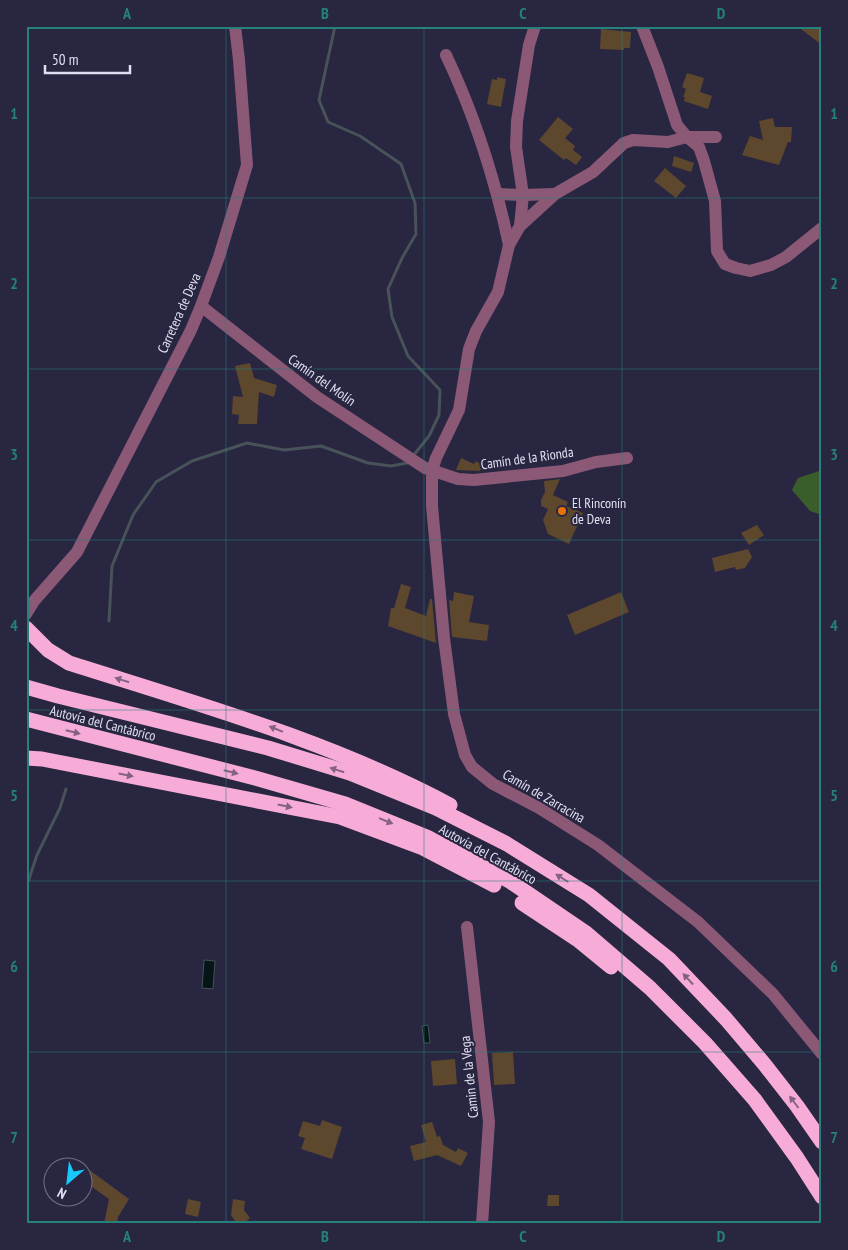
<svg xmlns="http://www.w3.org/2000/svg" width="848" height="1250" viewBox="0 0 848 1250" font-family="'PT Sans Narrow',sans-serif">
	<rect width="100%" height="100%" fill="#282641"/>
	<path fill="#3a5d2c" d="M 822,470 L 822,515 L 810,511 L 792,490 L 798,478 Z"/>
	<g fill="#061618" stroke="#475359">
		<path d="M 204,960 L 215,961 L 213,989 L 202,988 Z"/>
		<path d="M 428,1025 L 430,1043 L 424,1043 L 422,1026 Z"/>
	</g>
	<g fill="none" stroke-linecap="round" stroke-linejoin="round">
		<g stroke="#475359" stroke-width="3">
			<path d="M 335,26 L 319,100 L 328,122 L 360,136 L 401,164 L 415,203 L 416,234 L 402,258 L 388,289 L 392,317 L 408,356 L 440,390 L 439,415 L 429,436 L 413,456"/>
			<path d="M 109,621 L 112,566 L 133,515 L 156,482 L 192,461 L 247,443 L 284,450 L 321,446 L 368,463 L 391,466 L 407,463 L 409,460"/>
			<path d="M 26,888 L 37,855 L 60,808 L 66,789"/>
		</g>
	</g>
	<g fill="#5d472d">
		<path d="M 797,26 L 815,26 L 822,31 L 822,45 Z"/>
		<path d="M 601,29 L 631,32 L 630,48 L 624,48 L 624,50 L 600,49 Z"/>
		<path d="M 687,73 L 704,78 L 700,92 L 712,96 L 708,109 L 684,101 L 685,97 L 683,97 L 686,89 L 682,87 Z"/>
		<path d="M 497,77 L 506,79 L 501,107 L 487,104 L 492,79 L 497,80 Z"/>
		<path d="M 558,117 L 573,129 L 565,138 L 575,146 L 573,150 L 582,157 L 576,165 L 566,158 L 564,160 L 539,140 Z"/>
		<path d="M 773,118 L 775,127 L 792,127 L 791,142 L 788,142 L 779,165 L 742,155 L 750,136 L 763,140 L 759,121 Z"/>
		<path d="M 674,156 L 694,163 L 691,172 L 672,166 Z"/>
		<path d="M 665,168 L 686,186 L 676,198 L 654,181 Z"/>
		<path d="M 250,363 L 254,378 L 277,385 L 274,397 L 259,392 L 257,424 L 238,424 L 239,415 L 232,414 L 233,396 L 243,397 L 235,366 Z"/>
		<path d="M 461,458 L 474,464 L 476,461 L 483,466 L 480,471 L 456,470 Z"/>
		<path d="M 560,479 L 553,495 L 568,502 L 566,506 L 583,513 L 569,544 L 548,534 L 543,520 L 548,509 L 541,506 L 541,500 L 545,492 L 544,481 Z"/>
		<path d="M 757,525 L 764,535 L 749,545 L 741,533 Z"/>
		<path d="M 748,549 L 752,557 L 745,568 L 736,570 L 735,567 L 715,572 L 712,558 Z"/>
		<path d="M 401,584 L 411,587 L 405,608 L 426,616 L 430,599 L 432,599 L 436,643 L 388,626 L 391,608 L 394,608 Z"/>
		<path d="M 454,592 L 474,596 L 469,622 L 489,625 L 487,641 L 452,637 L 449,600 L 453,601 Z"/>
		<path d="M 621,592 L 629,612 L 575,635 L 567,615 Z"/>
		<path d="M 513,1052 L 515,1084 L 494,1085 L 492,1053 Z"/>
		<path d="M 455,1059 L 457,1084 L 433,1086 L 431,1061 Z"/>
		<path d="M 322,1120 L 342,1127 L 332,1159 L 301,1149 L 305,1138 L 298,1136 L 303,1121 L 320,1126 Z"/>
		<path d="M 432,1122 L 437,1137 L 440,1136 L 443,1145 L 456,1152 L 458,1148 L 468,1153 L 461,1166 L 437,1155 L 414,1161 L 410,1146 L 426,1142 L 421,1125 Z"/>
		<path d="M 88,1169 L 129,1199 L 118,1217 L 117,1224 L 104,1224 L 109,1199 L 82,1180 Z"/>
		<path d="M 548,1195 L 559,1195 L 559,1206 L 547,1206 Z"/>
		<path d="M 188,1199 L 201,1202 L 198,1217 L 185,1214 Z"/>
		<path d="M 233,1199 L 245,1201 L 244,1210 L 250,1218 L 243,1224 L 237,1224 L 231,1215 Z"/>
	</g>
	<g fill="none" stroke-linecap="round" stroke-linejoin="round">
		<g stroke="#8b5976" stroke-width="12">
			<path d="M 535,26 L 529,45 L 517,121 L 516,147 L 523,195 L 520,226 L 509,245 L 498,292 L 476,331 L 469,349 L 459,410 L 436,458 L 432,470 L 432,506 L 444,638 L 454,714 L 465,755 L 472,767 L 493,784 L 539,808 L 598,845 L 698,922 L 773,994 L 822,1054"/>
			<path d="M 642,26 L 658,67 L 677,125 L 687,137 L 699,147 L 704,161 L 715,201 L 717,251 L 725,264 L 736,268 L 750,271 L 771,265 L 786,257 L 822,228"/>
			<path d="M 446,55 C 475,116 495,179 509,245"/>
			<path d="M 498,194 L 523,195 L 555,194"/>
			<path d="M 520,226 L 555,194 L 593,172 L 624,143 L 633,140 L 668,142 L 687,137 L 716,137"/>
			<path d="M 201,306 L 317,397 L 425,468 L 458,479 L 474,480 L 563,471 L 596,462 L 627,458"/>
			<path d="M 26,614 L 34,601 L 77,552 L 191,330 L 201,306 L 219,257 L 247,165 L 239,60 L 235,26"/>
			<path d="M 467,927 L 489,1122 L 482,1224"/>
		</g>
		<g stroke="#f7acd7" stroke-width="15">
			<path d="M 26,628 L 48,650 L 69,663 C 198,704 330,741 450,805"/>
			<path d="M 26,687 L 58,696 L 268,748 L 350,773 L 436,808 L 507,844 L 589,895 L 669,959 L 726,1019 L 765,1065 L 797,1106 L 822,1142"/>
			<path d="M 26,719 L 255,778 L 345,804 L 429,838 L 511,882 L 586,933 L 650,988 L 705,1043 L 755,1100 L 797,1158 L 822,1197"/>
			<path d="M 26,758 L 42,759 L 340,817 L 423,848 L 494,885"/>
			<path d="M 522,903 L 578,940 L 611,967"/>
		</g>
	</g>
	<defs><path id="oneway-solid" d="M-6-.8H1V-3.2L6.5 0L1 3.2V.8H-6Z" transform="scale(1.25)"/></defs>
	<g fill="#856284">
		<use href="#oneway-solid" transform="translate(122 680) rotate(-162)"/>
		<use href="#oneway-solid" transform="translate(276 729) rotate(-158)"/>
		<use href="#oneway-solid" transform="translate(73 732) rotate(14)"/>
		<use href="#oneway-solid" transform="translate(337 770) rotate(-163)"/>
		<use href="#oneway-solid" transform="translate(231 772) rotate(14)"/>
		<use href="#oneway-solid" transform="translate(126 775) rotate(11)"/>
		<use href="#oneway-solid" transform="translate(285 806) rotate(12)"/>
		<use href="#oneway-solid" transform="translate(386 821) rotate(22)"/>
		<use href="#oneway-solid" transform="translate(562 878) rotate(-148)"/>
		<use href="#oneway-solid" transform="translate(688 979) rotate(-133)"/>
		<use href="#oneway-solid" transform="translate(794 1102) rotate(-127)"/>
	</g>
	<path fill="none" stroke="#24817b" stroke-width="1" stroke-opacity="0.55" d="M 226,26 L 226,1224M 424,26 L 424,1224M 622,26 L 622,1224M 26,198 L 822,198M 26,369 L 822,369M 26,540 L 822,540M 26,710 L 822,710M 26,881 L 822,881M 26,1052 L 822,1052"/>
	<circle fill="#e8710a" stroke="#282641" stroke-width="2" cx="562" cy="511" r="5"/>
	<g text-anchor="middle" stroke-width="4" stroke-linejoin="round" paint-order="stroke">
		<g font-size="14" fill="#e0e0f2" stroke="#282641">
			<text transform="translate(179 313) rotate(-66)" y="5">Carretera de Deva</text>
			<text transform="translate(322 380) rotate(35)" y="5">Camín del Molín</text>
			<text transform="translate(527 458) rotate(-8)" y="5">Camín de la Rionda</text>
			<text transform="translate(103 723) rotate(14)" y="5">Autovía del Cantábrico</text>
			<text transform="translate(544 796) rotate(30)" y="5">Camín de Zarracina</text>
			<text transform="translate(488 854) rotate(29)" y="5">Autovía del Cantábrico</text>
			<text transform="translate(469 1077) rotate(-96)" y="5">Camin de la Vega</text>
		</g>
		<g font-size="14" fill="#e0e0f2" stroke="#282641" text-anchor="start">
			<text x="572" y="508">El Rinconín<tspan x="572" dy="16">de Deva</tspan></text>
		</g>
	</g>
	<rect width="848" height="1250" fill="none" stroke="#282641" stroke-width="55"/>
	<g transform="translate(68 1182) rotate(208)"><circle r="24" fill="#282641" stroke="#727088"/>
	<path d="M0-4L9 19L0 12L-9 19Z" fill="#17cafb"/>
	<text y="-8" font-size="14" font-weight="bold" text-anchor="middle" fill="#e0e0f2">N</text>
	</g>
	<path d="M45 65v8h85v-8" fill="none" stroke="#e0e0f2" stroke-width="2.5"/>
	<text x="52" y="65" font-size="15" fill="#e0e0f2" stroke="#282641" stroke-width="4" paint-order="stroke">50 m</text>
	<rect x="28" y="28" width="792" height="1194" fill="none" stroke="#24817b" stroke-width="2"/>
	<g font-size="16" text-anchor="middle" font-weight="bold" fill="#24817b">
		<text x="127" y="19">A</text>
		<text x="325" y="19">B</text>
		<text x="523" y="19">C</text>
		<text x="721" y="19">D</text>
		<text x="14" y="119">1</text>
		<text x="834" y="119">1</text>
		<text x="14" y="289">2</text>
		<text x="834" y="289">2</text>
		<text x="14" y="460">3</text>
		<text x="834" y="460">3</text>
		<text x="14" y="631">4</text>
		<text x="834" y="631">4</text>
		<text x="14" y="801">5</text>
		<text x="834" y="801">5</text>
		<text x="14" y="972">6</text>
		<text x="834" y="972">6</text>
		<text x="14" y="1143">7</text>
		<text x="834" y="1143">7</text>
		<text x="127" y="1242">A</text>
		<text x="325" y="1242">B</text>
		<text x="523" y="1242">C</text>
		<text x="721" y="1242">D</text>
	</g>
</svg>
